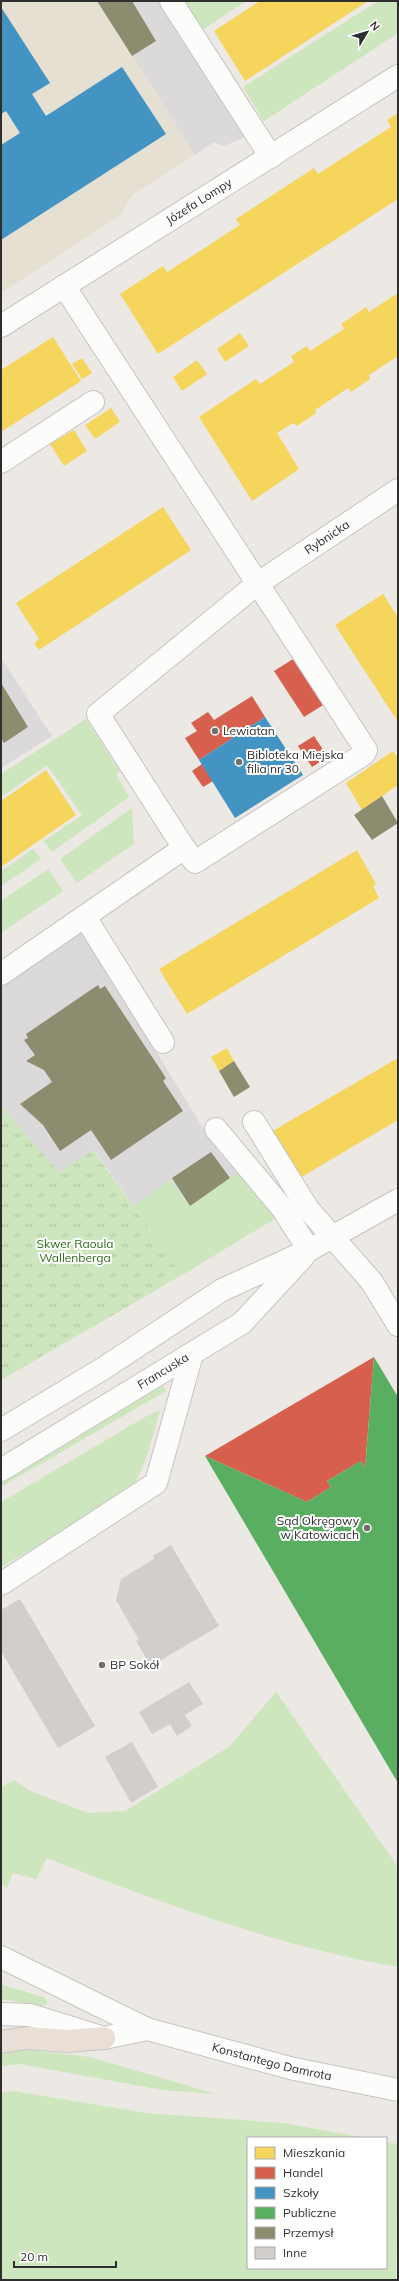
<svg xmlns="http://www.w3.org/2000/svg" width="399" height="2281" viewBox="0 0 399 2281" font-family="Mulish,sans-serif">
	<defs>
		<pattern id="park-tufts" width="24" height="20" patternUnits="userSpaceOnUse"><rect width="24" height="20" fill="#cee6be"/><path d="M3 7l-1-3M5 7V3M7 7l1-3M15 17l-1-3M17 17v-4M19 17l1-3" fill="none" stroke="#b1c6a4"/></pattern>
	</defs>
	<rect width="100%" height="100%" fill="#ece8e4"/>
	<g fill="#dcd9db">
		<path d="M 98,1 L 165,1 L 250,135 L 224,146 L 214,142 L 195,155 Z"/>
		<path d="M 1,658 L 52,736 L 1,768 Z"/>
		<path d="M 82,930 L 212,1143 L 237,1173 L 182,1275 L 94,1150 L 59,1172 L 1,1106 L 1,986 Z"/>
	</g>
	<path fill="#e6e0d3" d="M 1,1 L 98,1 L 195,155 L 132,195 L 121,215 L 1,293 Z"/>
	<g fill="#cee6be">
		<path d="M 183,1 L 246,1 L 202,30 Z"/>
		<path d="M 378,1 L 398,1 L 398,33 L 264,121 L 243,87 Z"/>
		<path d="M 86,719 L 120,772 L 116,775 L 129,797 L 52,852 L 44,841 L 82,815 L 47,765 L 1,797 L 1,774 Z"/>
		<path d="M 132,808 L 134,844 L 77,883 L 60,859 Z"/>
		<path d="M 33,849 L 41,859 L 1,886 L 1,871 Z"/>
		<path d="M 48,869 L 63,891 L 1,933 L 1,901 Z"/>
		<path d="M 237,1173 L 278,1217 L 182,1275 L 133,1206 L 171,1180 L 190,1206 Z"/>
		<path d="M 160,1386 L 163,1386 L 166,1391 L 1,1487 L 1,1481 Z"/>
		<path d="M 160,1411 C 153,1432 147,1464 135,1482 C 129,1490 119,1497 111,1503 L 1,1567 L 1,1502 L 152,1413 Z"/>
		<path d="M 276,1692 L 398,1867 L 398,1967 C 277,1946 161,1903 47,1858 L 36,1879 L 13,1873 L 7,1888 L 1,1883 L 1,1787 L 14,1780 L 30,1791 L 88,1813 L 125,1811 L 229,1747 Z"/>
		<path d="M 3,1985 L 43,1997 L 47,2000 L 47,2004 L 42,2006 L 1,1999 L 1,1986 Z"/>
		<path d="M 11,2048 L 90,2057 L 216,2094 L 162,2090 L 20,2064 L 1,2066 L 1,2049 Z"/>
		<path d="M 13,2091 L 146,2113 L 283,2123 L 366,2138 L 248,2138 L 248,2268 L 386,2268 L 386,2142 L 398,2144 L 396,2280 L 1,2280 L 1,2093 Z"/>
	</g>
	<path fill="url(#park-tufts)" d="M 1,1106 L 59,1172 L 93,1150 L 182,1275 L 1,1380 Z"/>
	<g fill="#f6d55c">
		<path d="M 260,1 L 368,1 L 245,81 L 214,31 Z"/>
		<path d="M 398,113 L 398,199 L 158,354 L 120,294 L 163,266 L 167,272 L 203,249 L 240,225 L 236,219 L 314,168 L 318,174 L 391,127 L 387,120 Z"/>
		<path d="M 398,293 L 398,356 L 369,375 L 370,379 L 351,392 L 348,388 L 315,410 L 316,413 L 297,426 L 293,423 L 277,433 L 299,469 L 252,501 L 199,417 L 256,379 L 260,384 L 294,362 L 291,356 L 307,346 L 310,351 L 344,329 L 341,324 L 366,307 L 369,312 Z"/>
		<path d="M 240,333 L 249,346 L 225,362 L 217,349 Z"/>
		<path d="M 53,337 L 81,381 L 1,432 L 1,370 Z"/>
		<path d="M 82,358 L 92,373 L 82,379 L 72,364 Z"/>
		<path d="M 197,360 L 207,374 L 182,391 L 173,377 Z"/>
		<path d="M 111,408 L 120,422 L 95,439 L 85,425 Z"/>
		<path d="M 74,430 L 87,451 L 64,466 L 50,444 Z"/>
		<path d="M 163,507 L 191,550 L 39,650 L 34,643 L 39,639 L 16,603 Z"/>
		<path d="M 383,594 L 398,617 L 398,722 L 335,625 Z"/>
		<path d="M 393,751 L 398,758 L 398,785 L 362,810 L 346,783 Z"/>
		<path d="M 46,770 L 76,815 L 1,867 L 1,801 Z"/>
		<path d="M 357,850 L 376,884 L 373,886 L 379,898 L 187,1014 L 159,969 Z"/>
		<path d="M 227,1048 L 234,1061 L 219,1071 L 211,1057 Z"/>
		<path d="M 398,1058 L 398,1120 L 298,1179 L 271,1132 Z"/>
	</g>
	<g fill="#d6604d">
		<path d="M 298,656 L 328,702 L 304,717 L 274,671 Z"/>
		<path d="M 252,696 L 265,717 L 199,760 L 185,738 L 197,731 L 191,723 L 208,712 L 214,720 Z"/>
		<path d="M 314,736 L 328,757 L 312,767 L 298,746 Z"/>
		<path d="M 202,764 L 213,781 L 203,787 L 192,771 Z"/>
		<path d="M 374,1357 L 365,1468 L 361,1461 L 327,1481 L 331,1487 L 307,1502 L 205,1456 Z"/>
	</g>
	<g fill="#4393c3">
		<path d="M 1,7 L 50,83 L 32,94 L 46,116 L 122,67 L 166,134 L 1,240 L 1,145 L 20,133 L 6,111 L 1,114 Z"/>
		<path d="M 265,717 L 303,775 L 235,818 L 199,760 Z"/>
	</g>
	<path fill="#5aae61" d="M 374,1357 L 398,1397 L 398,1783 L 205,1456 L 307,1502 L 331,1487 L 327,1481 L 361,1461 L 365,1468 Z"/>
	<g fill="#8c8c6e">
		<path d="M 97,1 L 132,1 L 156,41 L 132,56 Z"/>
		<path d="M 1,683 L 28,727 L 4,743 L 1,738 Z"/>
		<path d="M 382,796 L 398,823 L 372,840 L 354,815 Z"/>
		<path d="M 98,985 L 100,989 L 105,986 L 166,1078 L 163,1081 L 183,1111 L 111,1160 L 91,1130 L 60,1151 L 43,1125 L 20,1104 L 52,1082 L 44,1070 L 26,1061 L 35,1055 L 24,1040 L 28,1038 L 26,1034 Z"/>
		<path d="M 234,1061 L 250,1087 L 234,1097 L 219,1071 Z"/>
		<path d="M 211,1152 L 230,1178 L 190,1206 L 172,1178 Z"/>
	</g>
	<g fill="#d1cecb">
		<path d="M 171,1545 L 219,1626 L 151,1666 L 136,1641 L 139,1640 L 116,1600 L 121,1579 L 154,1559 L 153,1556 Z"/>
		<path d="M 20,1599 L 95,1726 L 58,1748 L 1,1651 L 1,1610 Z"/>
		<path d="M 189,1682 L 203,1704 L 185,1715 L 192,1726 L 177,1736 L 170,1724 L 152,1734 L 139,1712 Z"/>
		<path d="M 132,1742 L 158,1787 L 131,1803 L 105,1757 Z"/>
	</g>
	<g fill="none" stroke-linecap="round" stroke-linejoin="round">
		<defs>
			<g id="minor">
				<path d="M 171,1 L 271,157"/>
				<path d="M 64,286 L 366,750 L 364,754 L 195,862 L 184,848"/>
				<path id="s1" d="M 1,326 L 398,76"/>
				<path d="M 1,462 L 93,402"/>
				<path d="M 85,917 L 163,1042"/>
				<path id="s2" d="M 1,974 L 184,848 L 98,714 L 257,584 L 398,490"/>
				<path d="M 254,1122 L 308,1209 L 372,1282 L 398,1325"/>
				<path d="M 216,1129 L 282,1208 L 309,1250"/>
				<path d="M 1,1430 L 104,1368 L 222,1290 L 309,1250 L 398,1200"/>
				<path id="s3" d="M 1,1470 L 242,1323 L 303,1257"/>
				<path d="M 1,1584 L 156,1483 L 192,1354"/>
				<path id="s4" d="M 1,1957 L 147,2029 L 290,2068 L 398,2090"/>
				<path d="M 1,2014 L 30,2015 L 104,2038 L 147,2029"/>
			</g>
			<path id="highway" d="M 1,2042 L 27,2038 L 67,2041 L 104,2038"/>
		</defs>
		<use href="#minor" stroke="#c5c4c5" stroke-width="24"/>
		<use href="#highway" stroke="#c6c5c4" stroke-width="24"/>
		<use href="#minor" stroke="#fcfcfb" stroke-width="22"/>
		<use href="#highway" stroke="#eadfd6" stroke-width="22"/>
	</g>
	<g fill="#706f6e" stroke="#fff" stroke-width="1.5">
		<circle cx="215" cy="731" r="4"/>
		<circle cx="239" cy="762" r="4"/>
		<circle cx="367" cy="1528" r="4"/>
		<circle cx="102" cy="1665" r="4"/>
	</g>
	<g text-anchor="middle" stroke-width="4" stroke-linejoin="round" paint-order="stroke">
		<g font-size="12" fill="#2e2e2e" stroke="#fff">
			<text dy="4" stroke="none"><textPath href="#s1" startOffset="234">Józefa Lompy</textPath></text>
			<text dy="4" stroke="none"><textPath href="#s2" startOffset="671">Rybnicka</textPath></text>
			<text dy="4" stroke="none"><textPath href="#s3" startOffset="190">Francuska</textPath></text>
			<text dy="4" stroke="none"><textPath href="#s4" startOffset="292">Konstantego Damrota</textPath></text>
		</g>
		<g font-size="12" fill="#2e2e2e" stroke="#fff" text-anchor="start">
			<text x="223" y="735">Lewiatan</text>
			<text x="247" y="759">Bibloteka Miejska<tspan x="247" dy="14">filia nr 30</tspan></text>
			<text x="359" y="1525" text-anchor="end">Sąd Okręgowy<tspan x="359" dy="14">w Katowicach</tspan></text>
			<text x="110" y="1669">BP Sokół</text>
		</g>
		<g font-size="12" fill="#2c6e1b" stroke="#fff">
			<text x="75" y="1248">Skwer Raoula<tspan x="75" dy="14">Wallenberga</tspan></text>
		</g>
	</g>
	<rect width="399" height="2281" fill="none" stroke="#2e2e2e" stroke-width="4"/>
	<rect x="247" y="2137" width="140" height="132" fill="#ffffff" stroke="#ababab"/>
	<rect x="255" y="2147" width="20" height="12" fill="#f6d55c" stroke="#ababab"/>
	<text x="283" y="2157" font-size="12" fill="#2e2e2e">Mieszkania</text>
	<rect x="255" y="2167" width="20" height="12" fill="#d6604d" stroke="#ababab"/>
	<text x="283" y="2177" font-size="12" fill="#2e2e2e">Handel</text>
	<rect x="255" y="2187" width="20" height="12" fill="#4393c3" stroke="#ababab"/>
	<text x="283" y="2197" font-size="12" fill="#2e2e2e">Szkoły</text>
	<rect x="255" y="2207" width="20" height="12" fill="#5aae61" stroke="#ababab"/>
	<text x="283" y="2217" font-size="12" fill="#2e2e2e">Publiczne</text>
	<rect x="255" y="2227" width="20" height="12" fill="#8c8c6e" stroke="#ababab"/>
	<text x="283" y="2237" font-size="12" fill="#2e2e2e">Przemysł</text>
	<rect x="255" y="2247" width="20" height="12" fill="#d1cecb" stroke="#ababab"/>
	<text x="283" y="2257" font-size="12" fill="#2e2e2e">Inne</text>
	<g transform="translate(367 32) rotate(52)" stroke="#ffffff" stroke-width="3" paint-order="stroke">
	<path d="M0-3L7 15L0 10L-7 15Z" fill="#2e2e2e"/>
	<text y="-6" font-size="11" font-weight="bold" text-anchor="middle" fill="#2e2e2e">N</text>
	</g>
	<path d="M14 2261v6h102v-6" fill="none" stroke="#2e2e2e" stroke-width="2"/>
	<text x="20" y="2261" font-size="12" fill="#2e2e2e" stroke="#ffffff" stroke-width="3" paint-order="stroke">20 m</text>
</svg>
